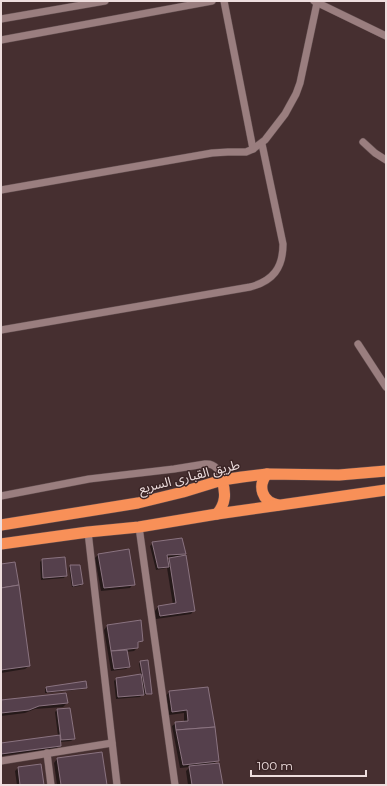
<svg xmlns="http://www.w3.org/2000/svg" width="387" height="786" viewBox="0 0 387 786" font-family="Montserrat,'Noto Sans Arabic',sans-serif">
	<rect width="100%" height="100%" fill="#462f30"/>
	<g fill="#0007" fill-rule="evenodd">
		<path d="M 153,543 L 185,553 L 182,557 L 194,610 L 191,614 L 156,619 L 155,611 L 158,607 L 173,605 L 167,568 L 156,570 L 150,546 ZM 166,557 L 171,557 L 167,561 Z"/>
		<path d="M 98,555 L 133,584 L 130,588 L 101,591 L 95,558 Z"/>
		<path d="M 42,560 L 66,575 L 64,578 L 41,580 L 40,562 Z"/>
		<path d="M 1,565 L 29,666 L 25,669 L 1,673 Z"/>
		<path d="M 70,566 L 82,584 L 80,586 L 72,587 L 69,568 Z"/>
		<path d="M 107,626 L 142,640 L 137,644 L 137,648 L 134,651 L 126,652 L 129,667 L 126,669 L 111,671 L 104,630 Z"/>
		<path d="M 140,662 L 151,693 L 144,695 L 144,693 L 140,697 L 116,699 L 114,681 L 116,679 L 141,675 L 139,664 Z"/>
		<path d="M 46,688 L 86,688 L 84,689 L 45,693 L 45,689 Z"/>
		<path d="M 207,688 L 218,760 L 214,764 L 222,785 L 188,785 L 186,771 L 190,767 L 180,768 L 172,726 L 176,723 L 184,722 L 184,713 L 169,715 L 166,696 L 169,692 Z"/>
		<path d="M 1,701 L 67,703 L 63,707 L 35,709 L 25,713 L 1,716 Z"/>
		<path d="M 57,710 L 74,739 L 71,741 L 60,742 L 60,745 L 57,748 L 1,756 L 1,744 L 58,736 L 55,712 Z"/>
		<path d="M 57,759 L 106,785 L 57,785 L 54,763 Z"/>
		<path d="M 18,768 L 43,785 L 17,785 L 15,771 Z"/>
	</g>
	<g fill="#55404c" stroke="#8a7380">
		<path d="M 182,538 L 186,554 L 167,555 L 169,567 L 158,568 L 152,542 Z"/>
		<path d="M 129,549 L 135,585 L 104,588 L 98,554 Z"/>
		<path d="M 186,555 L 195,611 L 160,616 L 158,606 L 176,603 L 169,558 Z"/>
		<path d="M 65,557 L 67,576 L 43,578 L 42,559 Z"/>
		<path d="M 15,562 L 19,585 L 1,588 L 1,564 Z"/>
		<path d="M 70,565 L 80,565 L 83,584 L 73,586 Z"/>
		<path d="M 19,585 L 30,666 L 1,670 L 1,588 Z"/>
		<path d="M 141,620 L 143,641 L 138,642 L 138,648 L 111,651 L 107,625 Z"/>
		<path d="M 127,650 L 130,667 L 114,669 L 111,651 Z"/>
		<path d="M 148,660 L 152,694 L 146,694 L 140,661 Z"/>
		<path d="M 141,674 L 144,695 L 118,697 L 116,678 Z"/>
		<path d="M 86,681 L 87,688 L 47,692 L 46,687 Z"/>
		<path d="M 208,687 L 215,727 L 176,730 L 175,722 L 188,721 L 187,710 L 172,712 L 169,691 Z"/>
		<path d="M 66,693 L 68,703 L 39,706 L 29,710 L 1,713 L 1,700 Z"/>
		<path d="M 70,708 L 75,739 L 61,740 L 57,709 Z"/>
		<path d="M 215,727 L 219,761 L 183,765 L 176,730 Z"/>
		<path d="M 60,735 L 61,746 L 1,754 L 1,743 Z"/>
		<path d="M 102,752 L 107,785 L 61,785 L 57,758 Z"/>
		<path d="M 219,763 L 223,785 L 192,785 L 189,766 Z"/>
		<path d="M 41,764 L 44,785 L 20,785 L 18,767 Z"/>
	</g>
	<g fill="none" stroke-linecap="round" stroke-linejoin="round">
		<defs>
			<g id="minor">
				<path d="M 224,1 L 253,149"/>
				<path d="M 314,1 L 386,36"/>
				<path d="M 1,19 L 105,1"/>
				<path d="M 1,40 L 212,1"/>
				<path d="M 363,142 L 375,153 L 386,160"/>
				<path d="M 1,190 L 212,153 L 228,152 L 246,152 L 253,149 L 265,140 L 285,114 L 296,94 L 300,83 L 317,3"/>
				<path d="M 1,330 L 250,287 C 273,281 283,268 283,244 L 262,144"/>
				<path d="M 358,344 L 386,387"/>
				<path d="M 1,496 L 89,479 L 174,469 L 205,464 C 216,463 219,471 222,480"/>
				<path d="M 139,527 L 175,785"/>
				<path d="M 88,532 L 117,785"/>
				<path d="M 47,753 L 51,785"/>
				<path d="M 1,761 L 112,743"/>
			</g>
			<g id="highway">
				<path d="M 267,474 C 257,486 262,502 278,505"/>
				<path d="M 217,514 C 226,503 226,493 222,480"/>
				<path d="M 1,525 L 138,503 L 183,492 L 222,480 L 242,477 L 267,474 L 339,475 L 386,471"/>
				<path d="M 1,544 L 88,532 L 139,527 L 217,514 L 386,490"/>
			</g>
		</defs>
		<use href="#minor" stroke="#624e4f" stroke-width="8"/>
		<use href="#highway" stroke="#624e4f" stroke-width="12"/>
		<use href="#minor" stroke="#9a7e7f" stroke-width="7"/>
		<use href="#highway" stroke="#f89058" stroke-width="11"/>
	</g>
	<g text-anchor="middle" stroke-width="3" stroke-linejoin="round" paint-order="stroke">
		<g font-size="13" fill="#eedede" stroke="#3b2526">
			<text transform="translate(189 476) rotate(-14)" y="5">طريق القبارى السريع</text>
		</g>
	</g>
	<rect width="387" height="786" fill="none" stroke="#eedede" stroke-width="4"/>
	<path d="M251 770v6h115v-6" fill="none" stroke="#eedede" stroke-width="2"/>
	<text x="257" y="770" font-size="12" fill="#eedede" stroke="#3b2526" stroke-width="3" paint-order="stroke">100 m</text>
</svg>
